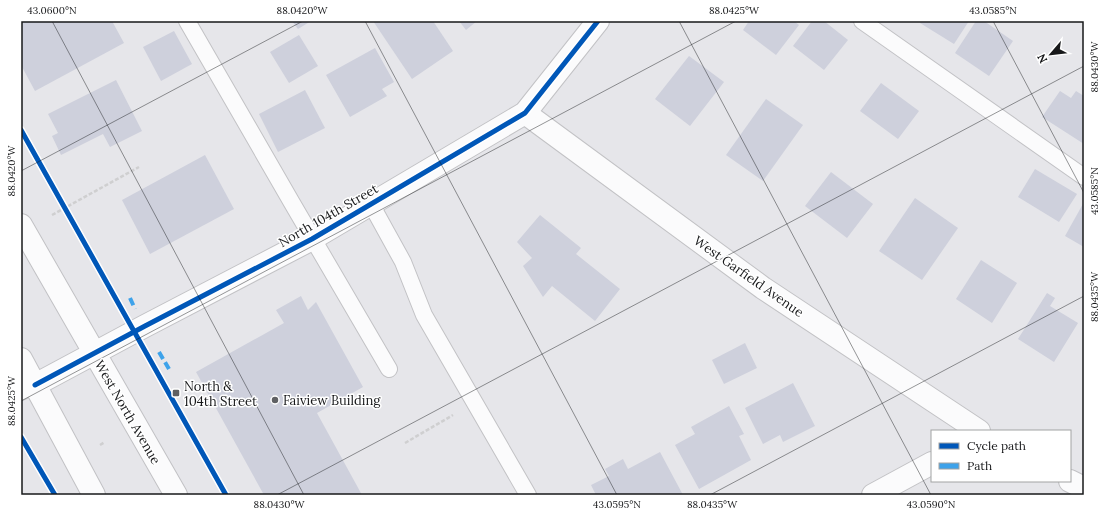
<svg xmlns="http://www.w3.org/2000/svg" width="1105" height="516" viewBox="0 0 1105 516" font-family="Lora,serif">
	<rect width="100%" height="100%" fill="#e6e6ea"/>
	<g fill="#ced0dc">
		<path d="M 21,21 L 112,21 L 124,43 L 35,91 L 21,65 Z"/>
		<path d="M 292,21 L 311,21 L 298,29 Z"/>
		<path d="M 373,21 L 433,21 L 453,51 L 412,79 Z"/>
		<path d="M 459,21 L 477,21 L 466,30 Z"/>
		<path d="M 749,21 L 794,21 L 799,25 L 776,55 L 743,30 Z"/>
		<path d="M 812,21 L 824,21 L 848,40 L 824,70 L 793,46 Z"/>
		<path d="M 921,21 L 969,21 L 954,44 L 920,23 Z"/>
		<path d="M 976,21 L 984,21 L 1013,41 L 989,76 L 955,53 Z"/>
		<path d="M 174,31 L 192,64 L 161,81 L 143,47 Z"/>
		<path d="M 299,35 L 318,66 L 289,83 L 270,52 Z"/>
		<path d="M 375,48 L 394,82 L 382,89 L 387,96 L 350,117 L 326,75 Z"/>
		<path d="M 689,56 L 724,82 L 690,126 L 655,99 Z"/>
		<path d="M 116,80 L 142,131 L 110,147 L 103,134 L 61,155 L 52,136 L 58,133 L 48,114 Z"/>
		<path d="M 881,83 L 919,111 L 898,139 L 860,111 Z"/>
		<path d="M 305,90 L 325,128 L 278,152 L 259,114 Z"/>
		<path d="M 1060,91 L 1071,98 L 1076,91 L 1084,96 L 1084,144 L 1042,117 Z"/>
		<path d="M 766,99 L 803,125 L 763,181 L 726,155 Z"/>
		<path d="M 205,155 L 234,209 L 150,254 L 122,200 Z"/>
		<path d="M 1035,169 L 1077,194 L 1059,222 L 1018,197 Z"/>
		<path d="M 831,172 L 873,204 L 847,238 L 805,206 Z"/>
		<path d="M 915,198 L 958,228 L 922,280 L 879,251 Z"/>
		<path d="M 1084,202 L 1084,247 L 1065,236 Z"/>
		<path d="M 540,215 L 581,248 L 576,254 L 620,289 L 595,321 L 552,286 L 543,297 L 523,266 L 532,258 L 517,242 Z"/>
		<path d="M 981,260 L 1017,283 L 992,323 L 956,299 Z"/>
		<path d="M 1047,293 L 1055,298 L 1050,306 L 1078,323 L 1054,362 L 1018,339 Z"/>
		<path d="M 301,296 L 308,310 L 316,302 L 363,387 L 317,413 L 362,495 L 264,495 L 196,372 L 284,323 L 276,310 Z"/>
		<path d="M 745,343 L 757,368 L 724,384 L 712,360 Z"/>
		<path d="M 793,383 L 815,426 L 783,442 L 780,435 L 763,444 L 745,408 Z"/>
		<path d="M 729,406 L 744,434 L 739,436 L 751,460 L 699,489 L 675,445 L 695,434 L 691,427 Z"/>
		<path d="M 660,452 L 683,495 L 596,495 L 591,485 L 609,476 L 605,469 L 623,459 L 628,469 Z"/>
	</g>
	<g fill="none" stroke-linecap="round" stroke-linejoin="round">
		<defs>
			<g id="service">
				<path d="M 187,21 L 292,203 L 389,369"/>
				<path d="M 862,21 L 1084,177"/>
				<path d="M 371,204 L 403,262 L 424,315 L 528,495"/>
				<path d="M 21,392 L 35,385"/>
			</g>
			<g id="minor">
				<path d="M 525,113 L 763,288 L 979,431"/>
				<path d="M 35,385 L 145,326 L 312,239 L 525,113 L 598,21"/>
				<path d="M 1070,481 L 1084,488"/>
				<path d="M 873,495 L 932,463"/>
			</g>
			<g id="secondary">
				<path d="M 21,225 L 176,495"/>
				<path d="M 21,359 L 94,495"/>
			</g>
		</defs>
		<use href="#service" stroke="#c2c2c5" stroke-width="18"/>
		<use href="#minor" stroke="#c2c2c5" stroke-width="24"/>
		<use href="#secondary" stroke="#c2c2c5" stroke-width="24"/>
		<g stroke="#cfcfd0" stroke-width="2.5" stroke-dasharray="4 2" stroke-linecap="butt">
			<path d="M 52,215 L 139,167"/>
			<path d="M 405,443 L 453,415"/>
			<path d="M 100,445 L 105,442"/>
		</g>
		<use href="#service" stroke="#fbfbfc" stroke-width="16"/>
		<use href="#minor" stroke="#fbfbfc" stroke-width="22"/>
		<use href="#secondary" stroke="#fbfbfc" stroke-width="22"/>
		<g stroke="#3da2ea" stroke-width="4" stroke-dasharray="8 4" stroke-linecap="butt">
			<path d="M 130,298 L 135,309"/>
			<path d="M 159,352 L 169,369"/>
		</g>
		<defs>
			<g id="cycleway">
				<path d="M 21,130 L 226,495"/>
				<path d="M 35,385 L 145,326 L 312,239 L 525,113 L 598,21"/>
				<path d="M 21,437 L 55,495"/>
			</g>
		</defs>
		<use href="#cycleway" stroke="#fff" stroke-width="8"/>
		<use href="#cycleway" stroke="#0057b8" stroke-width="5"/>
	</g>
	<path fill="none" stroke="#17181a" stroke-width="1" stroke-opacity="0.45" d="M 52,21 L 304,495M 365,21 L 617,495M 679,21 L 931,495M 993,21 L 1084,193M 21,171 L 303,21M 21,401 L 736,21M 277,495 L 1084,66M 710,495 L 1084,296"/>
	<g fill="#5f6063" stroke="#fff" stroke-width="1.5">
		<rect x="172" y="389" width="8" height="8" rx="2"/>
		<circle cx="275" cy="400" r="4"/>
	</g>
	<g text-anchor="middle" stroke-width="3" stroke-linejoin="round" paint-order="stroke">
		<g font-size="13" fill="#17181a" stroke="#fff">
			<text transform="translate(328 215) rotate(-30)" y="5">North 104th Street</text>
			<text transform="translate(749 276) rotate(35)" y="5">West Garfield Avenue</text>
			<text transform="translate(128 412) rotate(60)" y="5">West North Avenue</text>
		</g>
		<g font-size="13" fill="#17181a" stroke="#fff" text-anchor="start">
			<text x="184" y="391">North &amp;<tspan x="184" dy="15">104th Street</tspan></text>
			<text x="283" y="405">Faiview Building</text>
		</g>
	</g>
	<rect width="1105" height="516" fill="none" stroke="#ffffff" stroke-width="44"/>
	<rect x="931" y="430" width="140" height="52" fill="#ffffff" stroke="#a2a3a3"/>
	<rect x="939" y="443" width="20" height="6" fill="#0057b8" stroke="#a2a3a3"/>
	<text x="967" y="450" font-size="12" fill="#17181a">Cycle path</text>
	<rect x="939" y="463" width="20" height="6" fill="#3da2ea" stroke="#a2a3a3"/>
	<text x="967" y="470" font-size="12" fill="#17181a">Path</text>
	<g transform="translate(1051 54) rotate(242)" stroke="#ffffff" stroke-width="3" paint-order="stroke">
	<path d="M0-3L7 15L0 10L-7 15Z" fill="#17181a"/>
	<text y="-6" font-size="11" font-weight="bold" text-anchor="middle" fill="#17181a">N</text>
	</g>
	<rect x="22" y="22" width="1061" height="472" fill="none" stroke="#17181a" stroke-width="1.5"/>
	<g font-size="10" text-anchor="middle" fill="#17181a">
		<text x="52" y="14">43.0600°N</text>
		<text x="302" y="14">88.0420°W</text>
		<text x="734" y="14">88.0425°W</text>
		<text x="993" y="14">43.0585°N</text>
		<text transform="translate(1094 67) rotate(-90)" y="4">88.0430°W</text>
		<text transform="translate(11 171) rotate(-90)" y="4">88.0420°W</text>
		<text transform="translate(1094 191) rotate(-90)" y="4">43.0585°N</text>
		<text transform="translate(1094 297) rotate(-90)" y="4">88.0435°W</text>
		<text transform="translate(11 401) rotate(-90)" y="4">88.0425°W</text>
		<text x="279" y="508">88.0430°W</text>
		<text x="617" y="508">43.0595°N</text>
		<text x="712" y="508">88.0435°W</text>
		<text x="931" y="508">43.0590°N</text>
	</g>
</svg>
